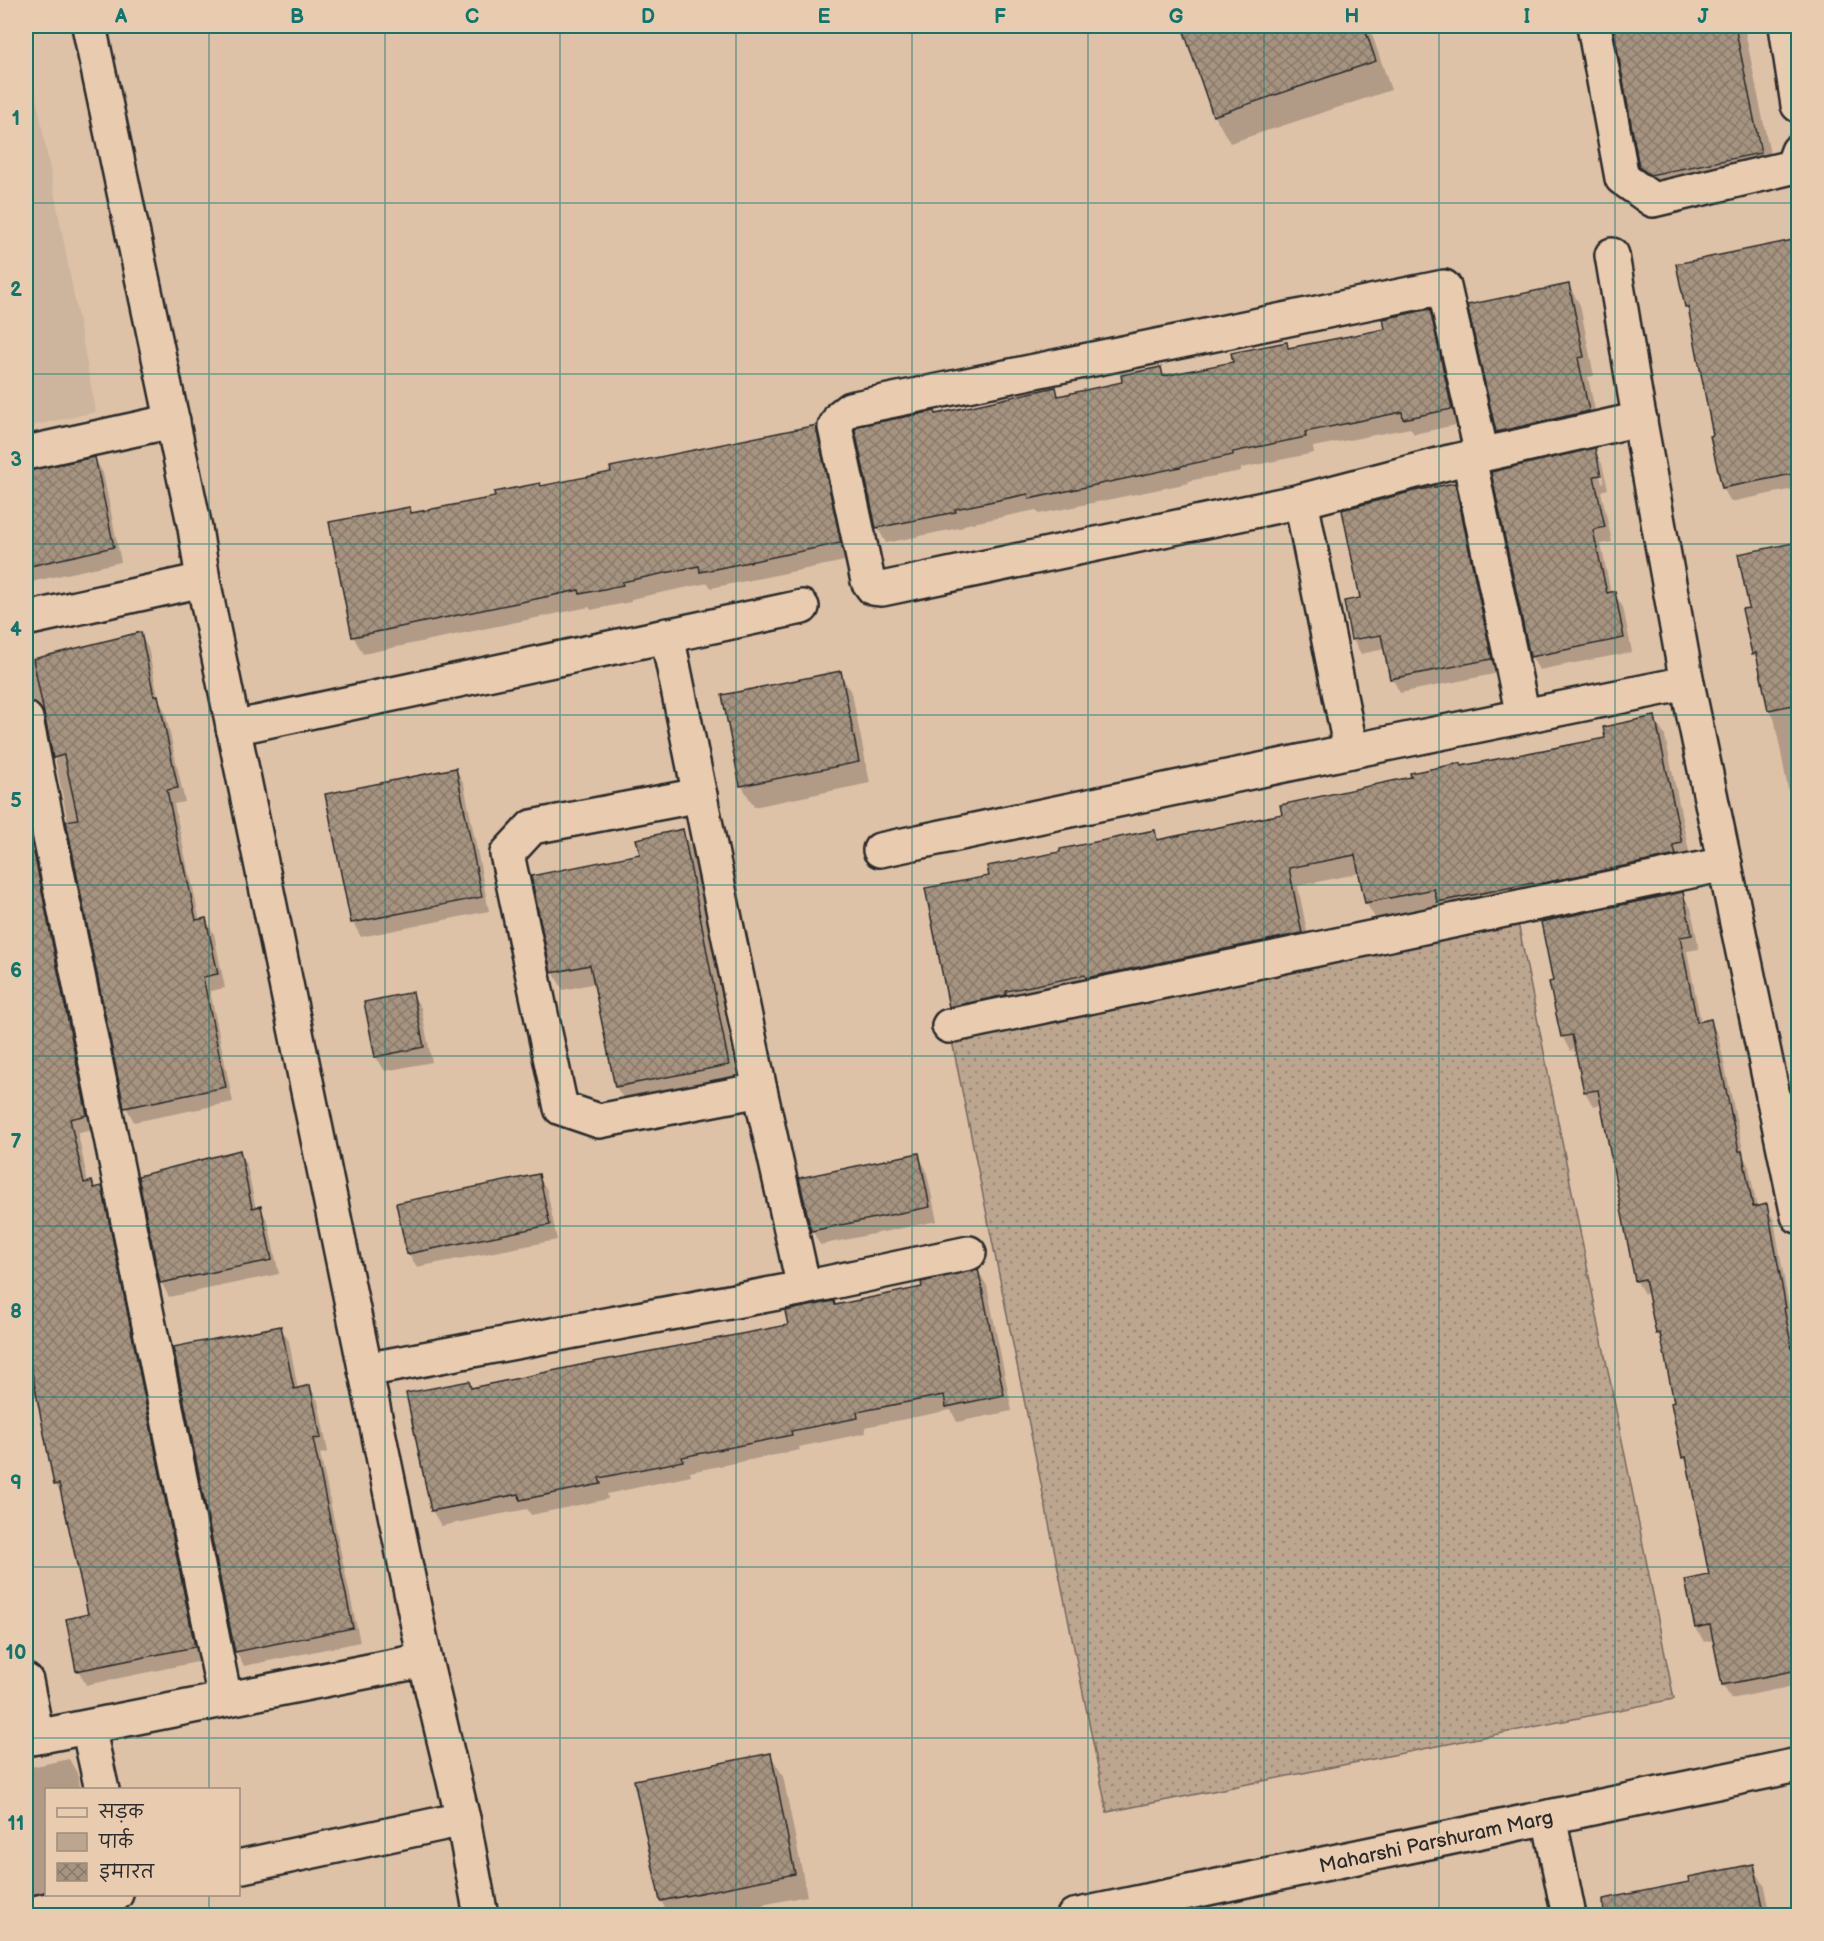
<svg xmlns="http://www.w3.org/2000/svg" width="1824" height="1941" viewBox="0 0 1824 1941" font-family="'Balsamiq Sans','Playpen Sans Deva',sans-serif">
	<defs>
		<pattern id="green-dots" width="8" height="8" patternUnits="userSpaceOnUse" patternTransform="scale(1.5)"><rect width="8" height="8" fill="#bca690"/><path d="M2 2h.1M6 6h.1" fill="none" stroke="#998776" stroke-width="1.8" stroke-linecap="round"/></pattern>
		<pattern id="building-cross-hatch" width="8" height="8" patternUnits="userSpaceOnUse" patternTransform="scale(1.5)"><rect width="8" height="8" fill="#a69481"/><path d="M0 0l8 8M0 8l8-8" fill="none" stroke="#87796a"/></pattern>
	</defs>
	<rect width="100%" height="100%" fill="#dec2a8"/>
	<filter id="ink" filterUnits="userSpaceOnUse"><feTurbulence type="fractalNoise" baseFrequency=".0167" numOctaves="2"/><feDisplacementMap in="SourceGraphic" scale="12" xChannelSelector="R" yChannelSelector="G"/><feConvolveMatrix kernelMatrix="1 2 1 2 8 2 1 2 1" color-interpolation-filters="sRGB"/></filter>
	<g filter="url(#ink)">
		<path fill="#cdb49c" d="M 26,43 L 96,412 L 26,427 Z"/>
		<path fill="url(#green-dots)" stroke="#74685e" stroke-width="1.5" d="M 1516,913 L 1674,1699 L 1107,1812 L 949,1026 Z"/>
		<g fill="#0003" fill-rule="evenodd">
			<path d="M 1184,26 L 1369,26 L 1391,90 L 1230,143 L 1214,115 Z"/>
			<path d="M 1427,26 L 1453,26 L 1429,29 Z"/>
			<path d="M 1612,26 L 1744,26 L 1775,179 L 1656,194 L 1640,167 L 1615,30 Z"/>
			<path d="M 1798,241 L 1798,488 L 1731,502 L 1723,488 L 1712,437 L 1715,436 L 1691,314 L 1687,307 L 1678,265 Z"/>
			<path d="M 1569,286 L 1580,305 L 1594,376 L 1588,377 L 1599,430 L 1508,451 L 1498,432 L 1469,306 Z"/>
			<path d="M 1429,311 L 1438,326 L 1460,424 L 1414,434 L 1410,428 L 1313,447 L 1314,453 L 1241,468 L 1241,471 L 1188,481 L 1189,483 L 1039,514 L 1036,510 L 963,525 L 964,527 L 886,543 L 877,527 L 936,415 L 1055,389 L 1060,397 L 1124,384 L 1160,369 L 1165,377 L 1234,363 L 1286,344 L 1289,349 L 1387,330 Z"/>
			<path d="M 817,427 L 826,444 L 850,560 L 711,588 L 708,583 L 631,599 L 631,602 L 591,610 L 589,607 L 363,654 L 353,636 L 409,509 L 412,515 Z"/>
			<path d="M 1594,450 L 1602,464 L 1608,489 L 1601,491 L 1612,542 L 1601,544 L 1611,594 L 1614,593 L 1623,607 L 1632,652 L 1539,670 L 1531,656 ZM 1597,463 L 1600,463 L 1604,482 L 1602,483 Z"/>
			<path d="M 95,459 L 103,473 L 121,562 L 26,583 L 26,473 Z"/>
			<path d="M 1454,484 L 1462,498 L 1499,673 L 1400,693 L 1392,678 L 1385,649 L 1361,654 L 1353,640 L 1346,603 L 1362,599 Z"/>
			<path d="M 1798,544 L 1798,841 L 1774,717 L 1769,710 L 1760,665 L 1753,653 L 1751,609 L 1740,556 Z"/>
			<path d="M 140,634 L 148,648 L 159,701 L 165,711 L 185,802 L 174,804 L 189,874 L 191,879 L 200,921 L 206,920 L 214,934 L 225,988 L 210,991 L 233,1102 L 134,1122 L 126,1107 L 47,719 L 42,715 L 26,717 L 26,662 Z"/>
			<path d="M 840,673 L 852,694 L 870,783 L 754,807 L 742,786 Z"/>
			<path d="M 1654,718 L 1665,736 L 1691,861 L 1377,921 L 1366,903 L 1361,873 L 1298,886 L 1311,951 L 961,1024 L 950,1006 L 990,877 L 1154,832 L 1160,841 L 1284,816 L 1462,768 L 1606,739 Z"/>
			<path d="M 456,769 L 464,784 L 489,911 L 361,937 L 353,923 L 327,795 Z"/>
			<path d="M 26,790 L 94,1130 L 78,1133 L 88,1184 L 92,1183 L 95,1189 L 101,1188 L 109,1202 L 202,1661 L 86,1685 L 78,1670 L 89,1616 L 64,1499 L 56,1485 L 26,1333 Z"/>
			<path d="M 682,831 L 692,849 L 738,1082 L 627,1105 L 616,1087 L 596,983 L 563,990 L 553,972 L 641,855 Z"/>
			<path d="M 1682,894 L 1691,908 L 1699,949 L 1687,951 L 1701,1023 L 1710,1021 L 1718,1035 L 1745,1159 L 1749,1167 L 1757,1208 L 1766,1206 L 1774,1220 L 1798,1359 L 1798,1685 L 1731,1699 L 1723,1685 L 1714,1640 L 1704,1642 L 1696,1628 L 1711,1576 L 1690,1468 L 1684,1457 L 1676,1403 L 1664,1344 L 1657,1334 L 1649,1293 L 1644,1294 L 1636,1280 L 1602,1104 L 1593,1106 L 1585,1092 L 1576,1049 L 1570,1051 L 1562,1036 Z"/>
			<path d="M 412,994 L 421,1008 L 432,1062 L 385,1071 L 376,1057 L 366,1003 Z"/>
			<path d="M 239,1152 L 247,1166 L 256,1209 L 260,1208 L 268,1222 L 279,1274 L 169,1297 L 161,1282 Z"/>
			<path d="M 918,1155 L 926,1169 L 937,1221 L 820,1245 L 812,1230 Z"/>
			<path d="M 538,1176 L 547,1190 L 557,1240 L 417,1267 L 408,1253 Z"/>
			<path d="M 978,1270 L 987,1286 L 1012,1411 L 957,1422 L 951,1410 L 865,1427 L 866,1433 L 799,1447 L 800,1450 L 690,1472 L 691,1476 L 607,1494 L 608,1499 L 531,1515 L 527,1509 L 441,1526 L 432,1510 L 468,1383 L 472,1390 L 790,1326 L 836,1307 L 924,1288 Z"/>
			<path d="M 280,1327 L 289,1341 L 298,1389 L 310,1387 L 318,1401 L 328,1452 L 320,1454 L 360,1642 L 244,1666 L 236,1652 Z"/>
			<path d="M 770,1754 L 783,1776 L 807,1896 L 706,1916 L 670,1916 L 661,1901 Z"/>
			<path d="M 69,1759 L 77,1773 L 81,1790 L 46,1790 L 46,1894 L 26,1913 L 26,1768 Z"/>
			<path d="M 1753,1866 L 1765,1887 L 1771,1916 L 1609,1916 L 1691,1883 Z"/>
		</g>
		<g fill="url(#building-cross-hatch)" stroke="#2b2b2b" stroke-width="1.5">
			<path d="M 1182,26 L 1364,26 L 1376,61 L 1213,116 Z"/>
			<path d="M 1613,26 L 1735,26 L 1761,153 L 1650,175 L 1639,167 Z"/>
			<path d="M 1798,239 L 1798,473 L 1722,488 L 1710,436 L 1713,435 L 1688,307 L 1685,307 L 1676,264 Z"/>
			<path d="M 1569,284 L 1584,357 L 1578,358 L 1589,411 L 1496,432 L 1467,305 Z"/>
			<path d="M 1430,309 L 1452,409 L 1403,419 L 1402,412 L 1305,432 L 1306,437 L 1233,452 L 1233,455 L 1181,466 L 1181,467 L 1029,499 L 1028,494 L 955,509 L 956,512 L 876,528 L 855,430 L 858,426 L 935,411 L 936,414 L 1056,387 L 1058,396 L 1122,382 L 1121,375 L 1161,367 L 1163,376 L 1233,362 L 1231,353 L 1287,342 L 1288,348 L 1385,329 L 1383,319 Z"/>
			<path d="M 817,425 L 817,431 L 841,543 L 700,572 L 699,566 L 622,582 L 623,585 L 580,594 L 579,590 L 352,637 L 329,522 L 410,507 L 411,513 L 495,497 L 494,492 L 540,483 L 541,486 L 611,472 L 610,467 Z"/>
			<path d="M 1595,448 L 1601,475 L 1594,476 L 1605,527 L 1593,530 L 1607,593 L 1615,591 L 1624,638 L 1530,657 L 1491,472 Z"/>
			<path d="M 95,457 L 114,547 L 26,567 L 26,471 Z"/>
			<path d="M 1455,483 L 1492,659 L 1390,679 L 1381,635 L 1351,640 L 1344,601 L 1360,598 L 1342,510 L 1414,491 Z"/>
			<path d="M 1798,542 L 1798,704 L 1768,710 L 1756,653 L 1752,654 L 1742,609 L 1749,608 L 1738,554 Z"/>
			<path d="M 141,632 L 154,696 L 158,695 L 178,788 L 167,790 L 182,863 L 184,863 L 196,920 L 206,918 L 218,974 L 203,977 L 226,1087 L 124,1108 L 66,821 L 78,819 L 64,755 L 53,758 L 33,659 Z"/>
			<path d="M 841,671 L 859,762 L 740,786 L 722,695 Z"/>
			<path d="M 1655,716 L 1682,843 L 1673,845 L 1676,855 L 1534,885 L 1533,883 L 1437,902 L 1434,889 L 1365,903 L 1355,855 L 1289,868 L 1302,933 L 1086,978 L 1085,975 L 1006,991 L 1006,995 L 949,1007 L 925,888 L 989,876 L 987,866 L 1060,852 L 1060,849 L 1155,830 L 1157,840 L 1282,814 L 1280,805 L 1411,777 L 1410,773 L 1461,763 L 1461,766 L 1605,738 L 1603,727 Z"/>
			<path d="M 456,768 L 482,897 L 351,923 L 325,794 Z"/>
			<path d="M 683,829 L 729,1065 L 615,1087 L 590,965 L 551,973 L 531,876 L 640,854 L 636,839 Z"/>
			<path d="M 31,837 L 87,1115 L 70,1119 L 84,1183 L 92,1181 L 94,1188 L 102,1186 L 195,1647 L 76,1671 L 66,1619 L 88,1614 L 59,1484 L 54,1485 L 26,1341 L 26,838 Z"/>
			<path d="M 1683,892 L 1692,935 L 1680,937 L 1697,1022 L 1711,1019 L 1739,1151 L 1742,1151 L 1753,1207 L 1767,1204 L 1786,1308 L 1784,1308 L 1798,1379 L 1798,1670 L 1722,1685 L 1710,1625 L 1695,1628 L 1685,1580 L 1709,1575 L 1686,1457 L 1682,1458 L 1671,1403 L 1674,1402 L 1660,1333 L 1656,1334 L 1645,1279 L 1635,1281 L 1598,1090 L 1584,1092 L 1572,1035 L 1561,1037 L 1549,982 L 1553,981 L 1541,922 Z"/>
			<path d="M 413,992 L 424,1047 L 375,1057 L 364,1002 Z"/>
			<path d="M 240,1150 L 252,1208 L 261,1206 L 272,1260 L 160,1283 L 138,1176 Z"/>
			<path d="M 919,1153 L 930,1207 L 811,1231 L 799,1178 Z"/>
			<path d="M 539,1174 L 550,1225 L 407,1254 L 396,1203 Z"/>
			<path d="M 978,1269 L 1004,1395 L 946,1407 L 944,1395 L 857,1412 L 858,1418 L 791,1431 L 792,1435 L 682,1457 L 683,1461 L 599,1478 L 601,1484 L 520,1500 L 519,1494 L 431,1511 L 406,1393 L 469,1381 L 471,1388 L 599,1361 L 788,1325 L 785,1311 L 834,1301 L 835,1305 L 922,1287 L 921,1282 Z"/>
			<path d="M 281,1326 L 294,1389 L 310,1385 L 321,1438 L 313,1439 L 353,1628 L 235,1652 L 173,1347 Z"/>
			<path d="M 771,1753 L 795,1874 L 660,1901 L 634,1780 Z"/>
			<path d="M 1754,1864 L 1765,1916 L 1604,1916 L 1603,1899 L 1689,1882 L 1688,1877 Z"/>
		</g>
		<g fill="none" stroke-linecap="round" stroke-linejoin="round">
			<defs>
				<g id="minor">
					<path d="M 1594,26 L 1622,178 L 1653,200 L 1792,167 L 1798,151"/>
					<path d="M 1786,26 L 1798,105"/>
					<path d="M 1612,255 L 1635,394 L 1687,683 L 1798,1216"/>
					<path d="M 26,453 L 173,421"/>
					<path d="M 1482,455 L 1444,287 L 850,409 L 841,416 L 835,427 L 868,581 L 873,588 L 882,589 L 1301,501 L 1450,462 L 1640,419"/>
					<path d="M 1469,458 L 1523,716"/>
					<path d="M 1301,501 L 1351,751"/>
					<path d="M 26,619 L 203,580"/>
					<path d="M 26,719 L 225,1699"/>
					<path d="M 233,728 L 802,607"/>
					<path d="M 700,795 L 532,827 L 507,854 L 561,1108 L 599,1121 L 760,1090"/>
					<path d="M 880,850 L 1351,751 L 1687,683"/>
					<path d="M 949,1026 L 1725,864"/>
					<path d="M 804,1288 L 969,1253"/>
					<path d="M 365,1370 L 804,1288 L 760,1090 L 667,635"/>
					<path d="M 26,1681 L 37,1737"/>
					<path d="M 88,1727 L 102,1790"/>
					<path d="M 26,1739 L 425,1660"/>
					<path d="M 1549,1817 L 1569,1916"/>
					<path d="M 238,1867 L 463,1819"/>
					<path d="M 26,1915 L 116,1894"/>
				</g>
				<g id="tertiary">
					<path d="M 89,26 L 195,528 L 203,580 L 425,1660 L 463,1819 L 481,1916"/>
					<path d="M 1074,1916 L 1798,1765"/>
				</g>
			</defs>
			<use href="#minor" stroke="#2b2b2b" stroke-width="38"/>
			<use href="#tertiary" stroke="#2b2b2b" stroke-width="38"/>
			<use href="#minor" stroke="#e9ccb0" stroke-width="33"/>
			<use href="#tertiary" stroke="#e9ccb0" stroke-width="33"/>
		</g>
	</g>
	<path fill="none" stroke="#0f766e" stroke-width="1.5" stroke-opacity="0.55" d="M 209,26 L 209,1790M 385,26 L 385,1916M 560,26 L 560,1916M 736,26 L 736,1916M 912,26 L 912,1916M 1088,26 L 1088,1916M 1264,26 L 1264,1916M 1439,26 L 1439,1916M 1615,26 L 1615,1916M 26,203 L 1798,203M 26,374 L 1798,374M 26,544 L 1798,544M 26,715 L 1798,715M 26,885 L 1798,885M 26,1056 L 1798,1056M 26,1226 L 1798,1226M 26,1397 L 1798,1397M 26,1567 L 1798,1567M 26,1738 L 1798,1738M 209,1894 L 209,1916"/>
	<g text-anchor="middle" stroke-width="6" stroke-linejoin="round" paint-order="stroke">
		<g font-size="20" fill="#2b2b2b" stroke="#e9ccb0">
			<text transform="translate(1436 1841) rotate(-12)" y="7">Maharshi Parshuram Marg</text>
		</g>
	</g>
	<rect width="1824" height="1941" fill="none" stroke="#e9ccb0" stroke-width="66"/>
	<rect x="45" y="1788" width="195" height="108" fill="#e9ccb0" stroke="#9d8c7b" stroke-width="1.5"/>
	<rect x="57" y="1808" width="30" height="9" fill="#e9ccb0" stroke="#9d8c7b" stroke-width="1.5"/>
	<text x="99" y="1818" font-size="18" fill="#2b2b2b">सड़क</text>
	<rect x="57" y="1833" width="30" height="18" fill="#bca690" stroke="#9d8c7b" stroke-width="1.5"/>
	<text x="99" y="1848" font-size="18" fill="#2b2b2b">पार्क</text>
	<rect x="57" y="1863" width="30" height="18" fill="url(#building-cross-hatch)" stroke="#9d8c7b" stroke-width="1.5"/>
	<text x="99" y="1878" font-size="18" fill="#2b2b2b">इमारत</text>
	<rect x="33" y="33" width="1758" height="1875" fill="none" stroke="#0f766e" stroke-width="2"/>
	<g font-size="20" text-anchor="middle" font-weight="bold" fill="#0f766e">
		<text x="121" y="23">A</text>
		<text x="297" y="23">B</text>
		<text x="472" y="23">C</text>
		<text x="648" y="23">D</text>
		<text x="824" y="23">E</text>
		<text x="1000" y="23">F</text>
		<text x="1176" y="23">G</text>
		<text x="1352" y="23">H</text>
		<text x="1527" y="23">I</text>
		<text x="1703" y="23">J</text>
		<text x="16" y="125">1</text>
		<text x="16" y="296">2</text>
		<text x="16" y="466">3</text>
		<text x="16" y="636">4</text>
		<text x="16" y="807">5</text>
		<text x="16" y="977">6</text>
		<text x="16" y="1148">7</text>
		<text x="16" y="1318">8</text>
		<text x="16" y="1489">9</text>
		<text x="16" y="1659">10</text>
		<text x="16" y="1830">11</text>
	</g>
</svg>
